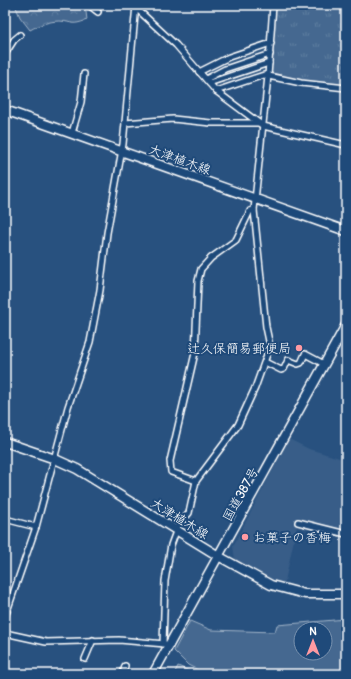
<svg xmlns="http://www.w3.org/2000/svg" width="351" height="679" viewBox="0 0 351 679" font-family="Pangolin,'Klee One',sans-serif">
	<defs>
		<pattern id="forest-crowns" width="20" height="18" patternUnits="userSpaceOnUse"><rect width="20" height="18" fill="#446890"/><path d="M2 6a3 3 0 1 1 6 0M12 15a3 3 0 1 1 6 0" fill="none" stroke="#607fa1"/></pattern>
		<pattern id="park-tufts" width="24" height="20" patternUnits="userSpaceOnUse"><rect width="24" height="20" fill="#446890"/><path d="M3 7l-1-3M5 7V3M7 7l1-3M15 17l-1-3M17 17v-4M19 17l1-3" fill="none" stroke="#607fa1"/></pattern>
	</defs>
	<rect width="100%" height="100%" fill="#28517f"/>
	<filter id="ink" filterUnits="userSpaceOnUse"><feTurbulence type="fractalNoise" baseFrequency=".025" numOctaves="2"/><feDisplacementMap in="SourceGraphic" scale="8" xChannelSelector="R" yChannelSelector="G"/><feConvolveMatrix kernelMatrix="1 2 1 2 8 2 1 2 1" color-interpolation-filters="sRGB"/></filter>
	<g filter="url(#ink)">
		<path fill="#375d88" d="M 289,439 L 309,449 L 346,460 L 346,532 L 298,521 L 284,586 L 260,576 L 235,560 L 233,546 Z"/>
		<path fill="#446890" stroke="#a2b4c8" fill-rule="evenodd" d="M 346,619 L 346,674 L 174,674 L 178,666 L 196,674 L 198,670 L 188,665 L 174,651 L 190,621 L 211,630 L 275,632 L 277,625 ZM 301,629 L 325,629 L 325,653 L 301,653 Z"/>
		<path fill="url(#forest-crowns)" stroke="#a2b4c8" d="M 15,5 L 81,5 L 86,12 L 87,20 C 71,26 74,22 60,21 C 49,21 39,25 30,30 L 20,17 Z"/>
		<path fill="url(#park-tufts)" stroke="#a2b4c8" d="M 275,5 L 346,5 L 346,86 L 270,76 Z"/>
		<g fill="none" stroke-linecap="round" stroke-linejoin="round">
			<defs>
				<g id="minor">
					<path d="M 89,5 L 98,12"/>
					<path d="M 136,8 L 176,45 L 216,91 L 263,126 L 346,145"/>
					<path d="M 5,54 L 14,40 L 20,35"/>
					<path d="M 199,72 L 229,57 L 271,43"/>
					<path d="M 206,79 L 225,69 L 270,54"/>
					<path d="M 209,83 L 269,63"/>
					<path d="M 216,91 L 264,75 L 301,83 L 346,88"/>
					<path d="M 125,123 L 173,119 L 211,123 L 258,123"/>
					<path d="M 72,133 L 81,102 L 84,74"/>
					<path d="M 265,362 L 281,370 L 284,369 L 288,360 L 298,364 L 301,363 L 305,354 L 324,364"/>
					<path d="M 196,481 L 171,472 L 170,461 L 195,353 L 198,281 L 201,269 L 211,258 L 236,240 L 250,211 L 254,210"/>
					<path d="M 5,519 L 36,527"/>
					<path d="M 298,522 L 346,534"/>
					<path d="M 5,617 L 36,527 L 68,407 L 90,342 L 100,290 L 107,233 L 123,144 L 136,5"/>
					<path d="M 5,633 L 46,642 L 119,640 L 165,644"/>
					<path d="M 163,644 L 165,581 L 171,545 L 178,526 L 189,513 L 196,481 L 238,425 L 255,388 L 270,346 L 266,327 L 254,210 L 268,76 L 273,5"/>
					<path d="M 85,659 L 93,640"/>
					<path d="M 123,674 L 125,666"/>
				</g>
				<g id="primary">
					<path d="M 5,110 L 346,231"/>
					<path d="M 5,442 L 55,459 L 77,469 L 220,557 L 271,585 L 305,594 L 346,594"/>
				</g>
				<path id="trunk" d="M 153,674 L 346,325"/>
			</defs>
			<use href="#minor" stroke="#fff" stroke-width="8"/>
			<use href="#primary" stroke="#fff" stroke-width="11"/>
			<use href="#trunk" stroke="#fff" stroke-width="11"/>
			<use href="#minor" stroke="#1f4a7a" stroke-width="5"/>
			<use href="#primary" stroke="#1f4a7a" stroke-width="8"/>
			<use href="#trunk" stroke="#1f4a7a" stroke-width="8"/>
		</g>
	</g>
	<g fill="#ff9aa2" stroke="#1f4a7a" stroke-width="1.5">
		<circle cx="299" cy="348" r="4"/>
		<circle cx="245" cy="537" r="4"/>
	</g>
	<g text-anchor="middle" stroke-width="4" stroke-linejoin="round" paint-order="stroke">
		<g font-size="13" fill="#fff" stroke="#1f4a7a">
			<text transform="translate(180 159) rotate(20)" y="5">大津植木線</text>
			<text transform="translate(240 494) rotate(-61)" y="5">国道387号</text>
			<text transform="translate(180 518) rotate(32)" y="5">大津植木線</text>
		</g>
		<g font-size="13" fill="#fff" stroke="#1f4a7a" text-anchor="end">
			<text x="291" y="353">辻久保簡易郵便局</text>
			<text x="253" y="542" text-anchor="start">お菓子の香梅</text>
		</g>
	</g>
	<rect width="351" height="679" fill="none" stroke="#1f4a7a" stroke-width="20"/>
	<rect x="10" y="10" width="331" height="659" fill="none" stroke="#fff" stroke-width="1.5" filter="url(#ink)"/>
	<g transform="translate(313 641)"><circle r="19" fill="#1f4a7a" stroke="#7992af"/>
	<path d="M0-3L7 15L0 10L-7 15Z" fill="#ff9aa2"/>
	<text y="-6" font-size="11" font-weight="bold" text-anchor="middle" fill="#ffffff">N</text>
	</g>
</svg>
